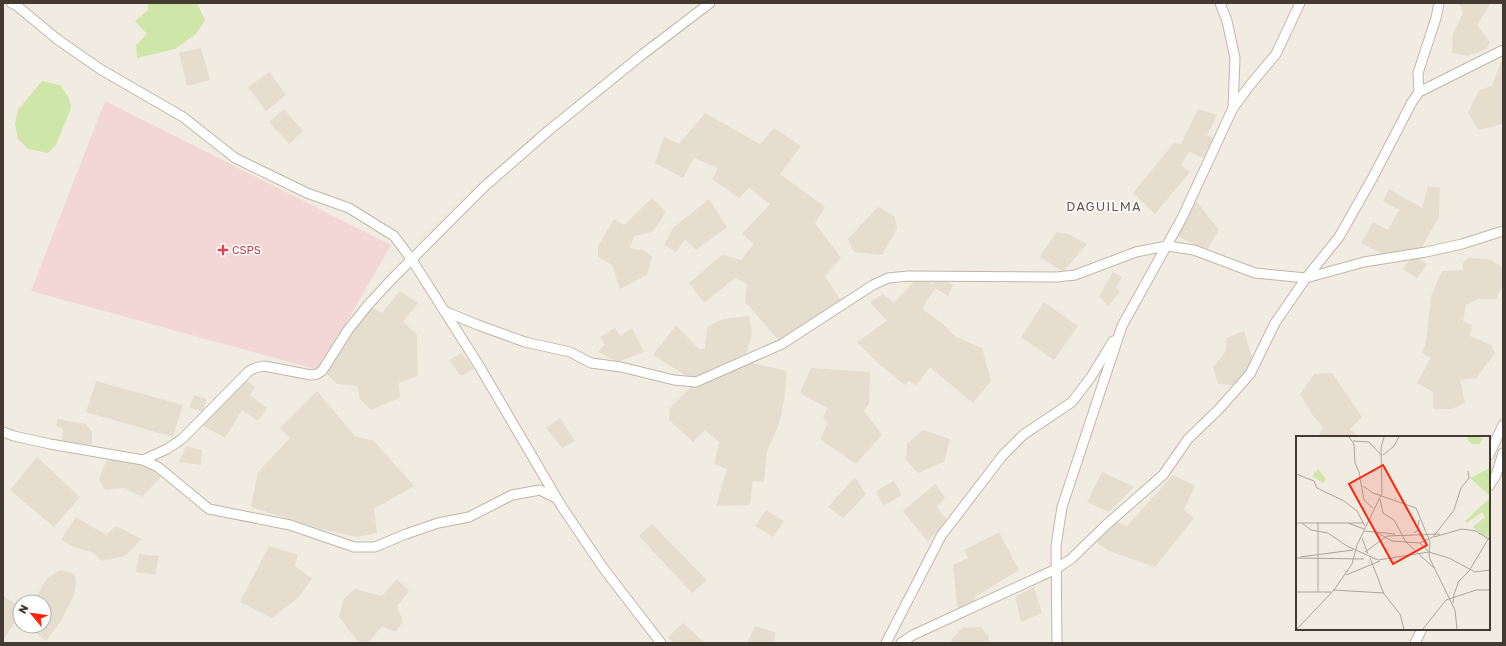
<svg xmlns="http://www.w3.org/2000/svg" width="1506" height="646" viewBox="0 0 1506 646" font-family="'Golos Text',sans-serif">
	<rect width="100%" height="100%" fill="#f1ece2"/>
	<g fill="#e5decf">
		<path d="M 1459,3 L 1491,3 L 1477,25 L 1490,42 L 1486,49 L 1468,56 L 1452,53 L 1453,34 L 1463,13 Z"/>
		<path d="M 201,48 L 210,80 L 187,86 L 179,53 Z"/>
		<path d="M 1501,61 L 1503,62 L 1503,124 L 1479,130 L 1468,113 L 1479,90 L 1492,86 Z"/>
		<path d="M 269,72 L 286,95 L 266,111 L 248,87 Z"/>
		<path d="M 284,109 L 303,131 L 289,144 L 269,122 Z"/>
		<path d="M 1198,109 L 1217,115 L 1207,135 L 1213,138 L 1203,158 L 1189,152 L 1181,165 L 1190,172 L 1155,214 L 1133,193 L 1174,143 L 1181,144 Z"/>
		<path d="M 705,113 L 760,144 L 774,128 L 801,146 L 780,174 L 825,207 L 815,223 L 841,258 L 825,276 L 843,304 L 782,344 L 745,302 L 747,284 L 735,278 L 704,303 L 689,283 L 722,255 L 741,260 L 754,244 L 742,234 L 770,204 L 749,188 L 739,198 L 712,179 L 718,168 L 694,158 L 683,178 L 655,163 L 664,137 L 679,144 Z"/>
		<path d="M 1428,186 L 1440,188 L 1439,217 L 1422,247 L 1385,255 L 1361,243 L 1373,222 L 1388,230 L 1399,210 L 1383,201 L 1389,189 L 1422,208 Z"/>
		<path d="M 652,198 L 666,212 L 652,232 L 634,236 L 630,248 L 645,251 L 652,257 L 647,275 L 620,289 L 612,265 L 598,257 L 598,246 L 614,219 L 624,225 Z"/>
		<path d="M 709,199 L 727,227 L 696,250 L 685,239 L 676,252 L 664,245 L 673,228 Z"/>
		<path d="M 1196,201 L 1219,230 L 1207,250 L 1177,236 Z"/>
		<path d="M 878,207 L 895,217 L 897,228 L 882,255 L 854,252 L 848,239 Z"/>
		<path d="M 1056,232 L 1068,234 L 1087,244 L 1063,272 L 1040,257 Z"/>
		<path d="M 1413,255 L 1427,264 L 1417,279 L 1403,269 Z"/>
		<path d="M 1469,258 L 1490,259 L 1503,268 L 1503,285 L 1496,299 L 1478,299 L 1466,305 L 1463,322 L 1472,325 L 1470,336 L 1491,345 L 1495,353 L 1476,378 L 1460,380 L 1465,403 L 1452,409 L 1433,409 L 1433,392 L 1417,383 L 1431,358 L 1422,353 L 1426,343 L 1431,296 L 1442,271 L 1463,270 L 1463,263 Z"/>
		<path d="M 1113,272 L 1122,277 L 1116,288 L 1120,292 L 1108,306 L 1099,296 Z"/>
		<path d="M 918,277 L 933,284 L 938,277 L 953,285 L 948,296 L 935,288 L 922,309 L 942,323 L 956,337 L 982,348 L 991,381 L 973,403 L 930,367 L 916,385 L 909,381 L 905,385 L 880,365 L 857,342 L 887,321 L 870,302 L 883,294 L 894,303 Z"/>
		<path d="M 400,291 L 418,303 L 403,322 L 417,335 L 418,376 L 399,383 L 400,398 L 371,410 L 360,399 L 357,386 L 337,384 L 325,372 L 368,305 L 382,313 Z"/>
		<path d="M 1044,302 L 1078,326 L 1054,360 L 1021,337 Z"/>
		<path d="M 749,316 L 752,334 L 744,361 L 787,371 L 784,401 L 779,424 L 767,451 L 764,482 L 753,481 L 750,505 L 716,506 L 727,469 L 714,464 L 719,442 L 705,430 L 693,442 L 669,420 L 669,409 L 696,382 L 653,355 L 676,325 L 700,350 L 705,348 L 707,327 L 723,319 Z"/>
		<path d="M 615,328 L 620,336 L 632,328 L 644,352 L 617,362 L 598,352 L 605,344 L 600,337 Z"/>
		<path d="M 1244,331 L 1252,358 L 1245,375 L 1233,385 L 1218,384 L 1213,367 L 1226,351 L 1227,338 Z"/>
		<path d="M 462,353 L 474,369 L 461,376 L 449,360 Z"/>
		<path d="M 811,368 L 870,372 L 869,403 L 864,411 L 882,435 L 856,464 L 820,439 L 828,422 L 823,419 L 827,408 L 800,393 Z"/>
		<path d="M 1332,373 L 1362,417 L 1350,429 L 1360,437 L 1318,437 L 1323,427 L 1313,416 L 1300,394 L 1314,374 Z"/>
		<path d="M 243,377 L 255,387 L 250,395 L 267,408 L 258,421 L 242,410 L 225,438 L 198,423 Z"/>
		<path d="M 96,381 L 183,405 L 173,437 L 86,412 Z"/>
		<path d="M 317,391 L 355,436 L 374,441 L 414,486 L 374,509 L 377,533 L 357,537 L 321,529 L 251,507 L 258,472 L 290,438 L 280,428 Z"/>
		<path d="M 194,395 L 207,399 L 202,412 L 189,407 Z"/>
		<path d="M 560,418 L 575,441 L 562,448 L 546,428 Z"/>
		<path d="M 57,419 L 86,424 L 92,432 L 92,445 L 62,441 L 63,429 L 56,426 Z"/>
		<path d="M 923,430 L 950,439 L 944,462 L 918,473 L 906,460 L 907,444 Z"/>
		<path d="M 186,446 L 202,450 L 201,465 L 179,462 Z"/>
		<path d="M 37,457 L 80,497 L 54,527 L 10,490 Z"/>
		<path d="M 115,459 L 138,462 L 150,469 L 161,477 L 142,497 L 124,488 L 105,490 L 99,480 L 106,461 Z"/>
		<path d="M 1102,472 L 1134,487 L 1109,512 L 1087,502 Z"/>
		<path d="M 1173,475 L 1195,486 L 1184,510 L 1194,518 L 1155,567 L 1109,551 L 1092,539 L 1112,520 L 1127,526 Z"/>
		<path d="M 855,477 L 866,494 L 843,518 L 828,507 Z"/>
		<path d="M 894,481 L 902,495 L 883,506 L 876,491 Z"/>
		<path d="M 935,484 L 945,498 L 937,507 L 947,520 L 928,542 L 903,511 Z"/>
		<path d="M 766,510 L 784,521 L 773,537 L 755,526 Z"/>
		<path d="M 76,517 L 106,535 L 116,526 L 142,539 L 125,556 L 102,561 L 92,552 L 74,547 L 61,540 Z"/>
		<path d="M 652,524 L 707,580 L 692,593 L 639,536 Z"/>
		<path d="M 999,532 L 1019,570 L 975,597 L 977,606 L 958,612 L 953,565 L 968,558 L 964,550 Z"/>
		<path d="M 269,546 L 298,555 L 295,566 L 312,579 L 298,598 L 272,618 L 240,602 Z"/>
		<path d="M 139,554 L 159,556 L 155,575 L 136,572 Z"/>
		<path d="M 60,570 L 74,574 L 76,581 L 74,595 L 61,621 L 46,641 L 27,626 L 44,626 L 44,602 L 34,602 L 34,600 L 47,578 Z"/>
		<path d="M 397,579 L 409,591 L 397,606 L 403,622 L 395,632 L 382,626 L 368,643 L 359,643 L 339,617 L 343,600 L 355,589 L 382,596 Z"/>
		<path d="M 1034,587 L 1042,613 L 1021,622 L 1015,597 Z"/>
		<path d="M 3,596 L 20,606 L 20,614 L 3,641 Z"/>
		<path d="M 683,623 L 705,643 L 674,643 L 668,637 Z"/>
		<path d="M 755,626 L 776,633 L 773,643 L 747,643 Z"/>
		<path d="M 981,627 L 989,637 L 989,643 L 952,643 L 951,640 L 962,628 Z"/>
	</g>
	<path fill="#f3d7d4" d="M 105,101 L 391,245 L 319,370 L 31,291 Z"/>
	<g fill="#cee7a8">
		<path d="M 148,3 L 197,3 L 205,20 L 196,34 L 175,49 L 137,58 L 136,45 L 147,34 L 135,21 L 148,10 Z"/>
		<path d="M 42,81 L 60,85 L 69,98 L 71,108 L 56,145 L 48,153 L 28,149 L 18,139 L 15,124 L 18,110 Z"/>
	</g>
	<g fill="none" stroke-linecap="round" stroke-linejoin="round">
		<defs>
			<g id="street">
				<path d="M 11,3 L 16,5 L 57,39 L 100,69 L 183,117 L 235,158 L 307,193 L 349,208 L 394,236 L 412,260 L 478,364 L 562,507 L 604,569 L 661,643"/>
				<path d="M 1220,3 L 1227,21 L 1235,58 L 1233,108"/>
				<path d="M 1419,92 L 1418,73 L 1436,18 L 1439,3"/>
				<path d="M 444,311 L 478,325 L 525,342 L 570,352 L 591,363 L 621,367 L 674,380 L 696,382 L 782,344 L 873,285 L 888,278 L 908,276 L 1057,277 L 1075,275 L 1136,252 L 1167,246 L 1194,250 L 1255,273 L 1306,278 L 1364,262 L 1426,252 L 1462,244 L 1503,231"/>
				<path d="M 3,432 L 14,436 L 50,444 L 143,460 L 158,467 L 209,509 L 290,525 L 354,547 L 375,547 L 406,534 L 438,523 L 469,517 L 512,495 L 540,490 L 556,498"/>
				<path d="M 1489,455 L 1503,425"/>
				<path d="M 143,460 L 167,449 L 182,439 L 249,371 L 255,368 L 264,366 L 311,375 L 317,374 L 322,371 L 348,330 L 368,305 L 392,279 L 485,186 L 548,131 L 643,54 L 710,3"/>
				<path d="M 1489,486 L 1496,475 L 1503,453"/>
				<path d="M 886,643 L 941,536 L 1003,455 L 1023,435 L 1072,402 L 1091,377 L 1113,341"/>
				<path d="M 901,643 L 913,635 L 1056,569 L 1071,559 L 1106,525 L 1163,475 L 1188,439 L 1219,409 L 1250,374 L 1275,323 L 1306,278 L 1339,237 L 1373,177 L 1412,102 L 1419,92 L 1503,50"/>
				<path d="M 1057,643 L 1056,546 L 1062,507 L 1122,326 L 1182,218 L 1233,108 L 1250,85 L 1276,54 L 1300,3"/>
				<path d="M 1415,643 L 1422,629"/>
			</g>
		</defs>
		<use href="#street" stroke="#c0b6a7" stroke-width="11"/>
		<use href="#street" stroke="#fff" stroke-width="9"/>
	</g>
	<path fill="#e0444e" stroke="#fff" stroke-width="1.5" d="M221 244h4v4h4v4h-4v4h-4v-4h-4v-4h4z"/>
	<g text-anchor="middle" stroke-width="3" stroke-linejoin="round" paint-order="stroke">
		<g font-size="11" fill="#be3a42" stroke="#fff" text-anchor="start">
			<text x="232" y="254">CSPS</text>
		</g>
		<g font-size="13" letter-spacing="1" fill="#665949" stroke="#fff">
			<text x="1104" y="211">DAGUILMA</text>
		</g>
	</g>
	<g transform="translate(1296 436)">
		<rect width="194" height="194" fill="#f1ece2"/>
		<path d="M 172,1 L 183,1 L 187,3 L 183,8 L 176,8 L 171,3 ZM 194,32 L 194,60 L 174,42 ZM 22,33 L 30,43 L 27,47 L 16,40 ZM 193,63 L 194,99 L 190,102 L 177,91 L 189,81 L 186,76 L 171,87 L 169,85 Z" fill="#cee7a8"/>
		<path fill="none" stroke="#aba59c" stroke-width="1" d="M 53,1 L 58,8 L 59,27 L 63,36 L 68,64 L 77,72M 57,5 L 73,6 L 86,20M 87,19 L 97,11 L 103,1M 0,38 L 18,45 L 21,52 L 48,65 L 61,75 L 69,90M 67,50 L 77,57 L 120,72 L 134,106 L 133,121 L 159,174 L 161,193M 84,63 L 87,77 L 98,84 L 110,106 L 138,132M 0,87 L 68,87M 6,87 L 15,94 L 32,97 L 51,110 L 82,124 L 133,116M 52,87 L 68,93M 68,95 L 99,98M 78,95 L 96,105 L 124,107 L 133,116 L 153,122 L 179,136 L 194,134M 118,97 L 122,94 L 123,84M 138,101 L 166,93 L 180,95 L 194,104M 66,102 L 72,118M 124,107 L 137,101 L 158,74 L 165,52 L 173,42 L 172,35M 69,116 L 91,100 L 144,98M 4,121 L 57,114M 0,122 L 68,123M 74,122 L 88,158 L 104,178 L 108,193M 50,139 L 84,125M 37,154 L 88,157M 0,156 L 35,156M 22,156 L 22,86M 157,167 L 158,158 L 163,145 L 173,135 L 194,100M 1,193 L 38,154 L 56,128 L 61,109 L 86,57 L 85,12 L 88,1M 127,193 L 150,164 L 180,154 L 194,154"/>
		<path fill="#ff240b" fill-opacity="0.15" stroke="#ff240b" stroke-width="2" d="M 87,29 L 131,109 L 97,128 L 53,48 Z"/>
		<rect width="194" height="194" fill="none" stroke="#433b32" stroke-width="2"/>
	</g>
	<rect width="1506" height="646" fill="none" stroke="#433b32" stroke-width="8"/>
	<g transform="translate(32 614) rotate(299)"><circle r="19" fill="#ffffff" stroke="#b4b1ad"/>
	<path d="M0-3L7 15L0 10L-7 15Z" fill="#ff240b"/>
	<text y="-6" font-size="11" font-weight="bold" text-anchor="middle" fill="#433b32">N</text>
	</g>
</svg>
